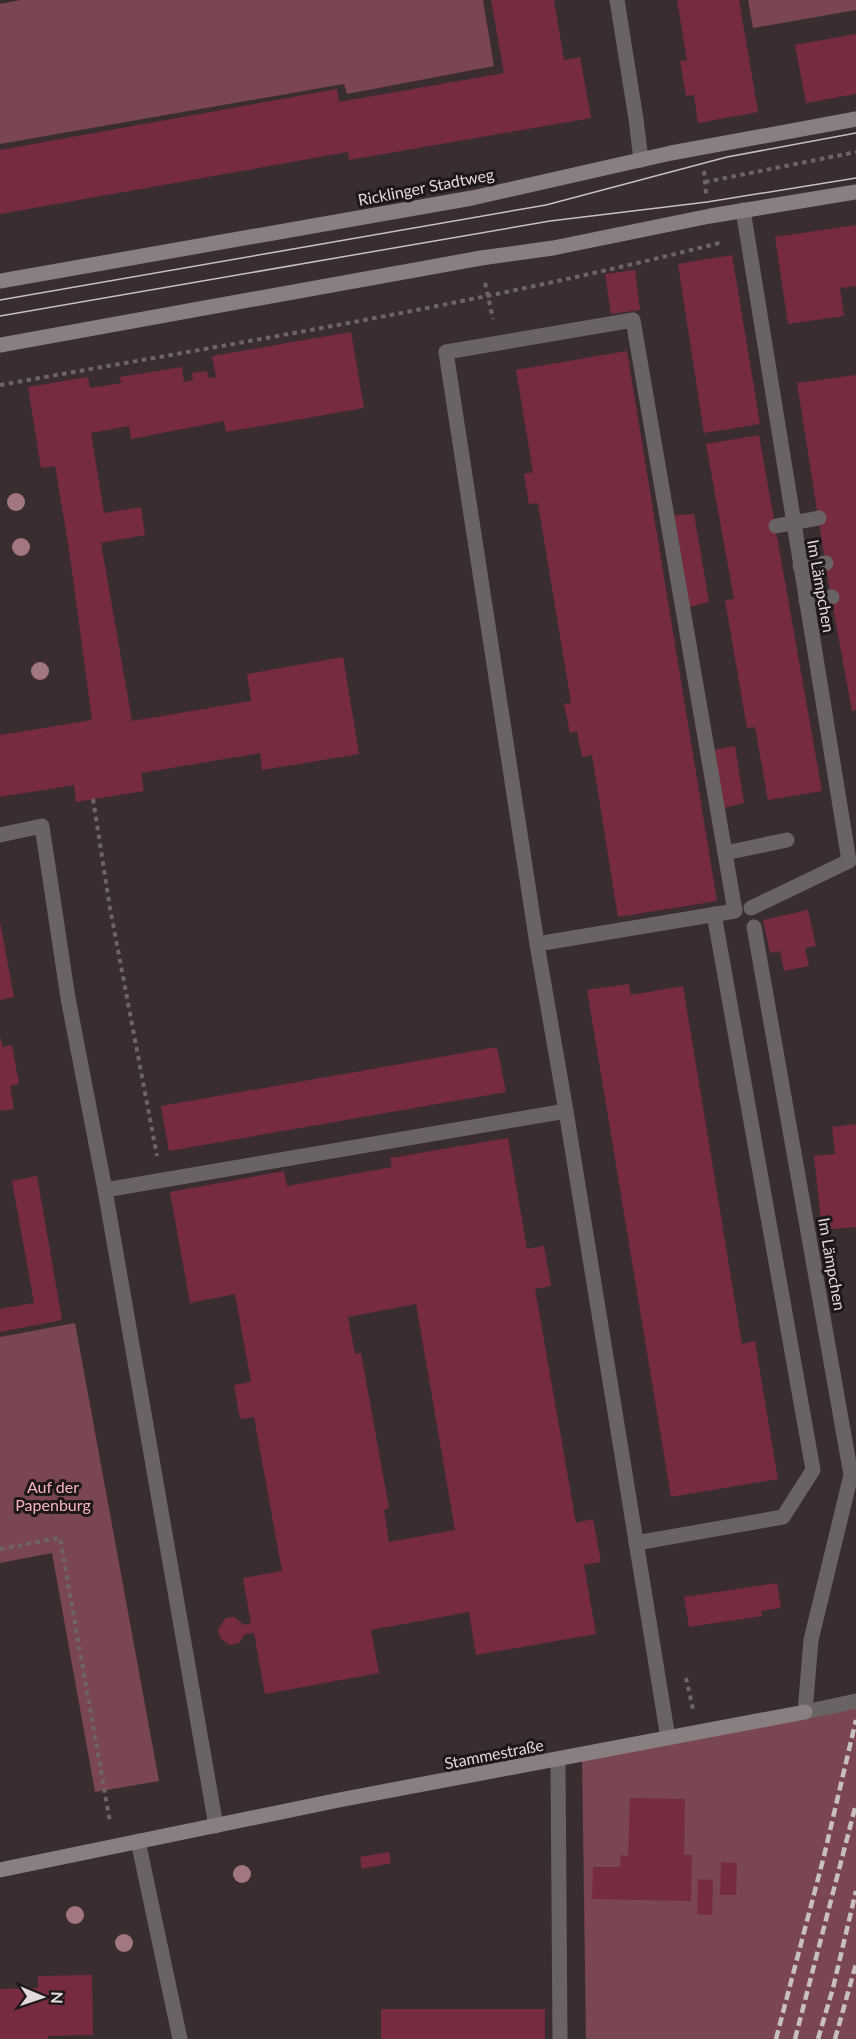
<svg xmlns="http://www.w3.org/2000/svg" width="856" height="2039" viewBox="0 0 856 2039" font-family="Lato,sans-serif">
	<rect width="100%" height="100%" fill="#392d30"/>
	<g fill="#794652">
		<path d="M 20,0 L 483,0 L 494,66 L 347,94 L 344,84 L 0,144 L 0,4 Z"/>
		<path d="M 748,0 L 856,0 L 856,10 L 753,28 Z"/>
		<path d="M 75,1323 L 159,1781 L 95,1792 L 52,1553 L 0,1563 L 0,1337 Z"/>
		<path d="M 856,1701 L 856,2039 L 586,2039 L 582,1755 Z"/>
	</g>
	<g fill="#772b41" fill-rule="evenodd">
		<path d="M 491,0 L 554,0 L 564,60 L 580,57 L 591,118 L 349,160 L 348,152 L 0,214 L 0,150 L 337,89 L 339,102 L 504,73 Z"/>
		<path d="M 677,0 L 739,0 L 758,112 L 698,123 L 694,95 L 686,96 L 680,61 L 687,60 Z"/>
		<path d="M 856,34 L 856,94 L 806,103 L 795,45 Z"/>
		<path d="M 856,225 L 856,286 L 840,288 L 844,316 L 788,324 L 775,237 Z"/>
		<path d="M 732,255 L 760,424 L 704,433 L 678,264 Z"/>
		<path d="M 635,270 L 640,310 L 611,314 L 605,274 Z"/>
		<path d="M 351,332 L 364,408 L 226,432 L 224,421 L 131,439 L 129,426 L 91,433 L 104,513 L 141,507 L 145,535 L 101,543 L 132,721 L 251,701 L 247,674 L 343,657 L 359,754 L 262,770 L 260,753 L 141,773 L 144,791 L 76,802 L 74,785 L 0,797 L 0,735 L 92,720 L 69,549 L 55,466 L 41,468 L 28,387 L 88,377 L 90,388 L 121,383 L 120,377 L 182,367 L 184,382 L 193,380 L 192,373 L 207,371 L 208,378 L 216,377 L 212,356 Z"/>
		<path d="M 627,351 L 717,901 L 618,917 L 592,755 L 582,757 L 577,731 L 570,733 L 564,704 L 571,703 L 538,503 L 529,504 L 524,474 L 533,472 L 516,370 Z"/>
		<path d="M 856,375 L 856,710 L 852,711 L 828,580 L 797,383 Z"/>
		<path d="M 759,435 L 822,791 L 768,800 L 755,727 L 747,728 L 725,600 L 734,599 L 706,444 Z"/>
		<path d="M 694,514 L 709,602 L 690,607 L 674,515 Z"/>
		<path d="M 735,746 L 744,803 L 723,808 L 713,750 Z"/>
		<path d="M 808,910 L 816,946 L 805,948 L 809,966 L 784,971 L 780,951 L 770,953 L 763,920 Z"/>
		<path d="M 0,922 L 14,997 L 0,1000 Z"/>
		<path d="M 629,984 L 631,995 L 683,986 L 742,1344 L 755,1341 L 778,1479 L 671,1497 L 587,990 Z"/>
		<path d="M 0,1036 L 3,1047 L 12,1045 L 19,1084 L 10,1086 L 14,1109 L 0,1111 Z"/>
		<path d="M 497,1047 L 506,1092 L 169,1151 L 161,1106 Z"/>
		<path d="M 856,1124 L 856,1227 L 822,1230 L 814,1156 L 835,1154 L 832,1127 Z"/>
		<path d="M 508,1138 L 527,1249 L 544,1246 L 551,1286 L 535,1289 L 576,1523 L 593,1519 L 601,1562 L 584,1565 L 596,1634 L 476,1655 L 469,1612 L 371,1630 L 379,1673 L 265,1694 L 254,1633 L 245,1634 L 239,1643 L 230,1645 L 220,1638 L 218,1629 L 226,1618 L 234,1617 L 244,1625 L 251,1623 L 243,1578 L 282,1571 L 254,1417 L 240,1419 L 234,1385 L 251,1382 L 235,1294 L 190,1303 L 170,1192 L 284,1171 L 287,1186 L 392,1167 L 390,1158 ZM 416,1304 L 455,1530 L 389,1542 L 384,1510 L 389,1508 L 361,1353 L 355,1354 L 348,1317 Z"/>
		<path d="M 37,1176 L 62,1320 L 0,1332 L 0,1309 L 34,1303 L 12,1181 Z"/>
		<path d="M 777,1583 L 781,1608 L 761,1611 L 762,1616 L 689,1627 L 684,1597 Z"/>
		<path d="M 630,1798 L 685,1799 L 684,1855 L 692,1855 L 691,1901 L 592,1899 L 593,1867 L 620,1867 L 621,1855 L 628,1856 Z"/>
		<path d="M 389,1852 L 391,1863 L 362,1869 L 360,1857 Z"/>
		<path d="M 721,1862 L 737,1863 L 736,1895 L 720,1895 Z"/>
		<path d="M 698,1879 L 713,1880 L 712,1915 L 697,1914 Z"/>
		<path d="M 92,1975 L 93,2035 L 48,2036 L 48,2039 L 0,2039 L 0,1989 L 38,1988 L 38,1976 Z"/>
		<rect x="381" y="2009" width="164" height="30"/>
	</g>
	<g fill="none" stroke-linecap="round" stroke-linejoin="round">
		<g stroke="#6e6466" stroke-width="4" stroke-dasharray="4.5 4.5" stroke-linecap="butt">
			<path d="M 704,171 L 706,194"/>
			<path d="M 705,182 L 856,152"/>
			<path d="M 485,283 L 493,319"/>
			<path d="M 0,385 C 242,342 485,303 723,242"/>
			<path d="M 93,799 L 110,908 L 157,1156"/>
			<path d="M 0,1549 L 60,1538 L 110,1822"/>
			<path d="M 686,1678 L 693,1709"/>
		</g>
		<g stroke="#696364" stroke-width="15">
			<path d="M 776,526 L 819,518"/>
			<path d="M 800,566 L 826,563"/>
			<path d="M 806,601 L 832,597"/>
			<path d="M 0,835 L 42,826 L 68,998 L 105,1190 L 216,1826"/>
			<path d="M 725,853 L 787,840"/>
			<path d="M 537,944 L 735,911 L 633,320 L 446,352 L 537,944 L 566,1111 L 668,1738"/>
			<path d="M 105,1190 L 566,1111"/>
			<path d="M 636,1543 L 783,1517 L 813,1470 L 714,914"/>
			<path d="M 558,1760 L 560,2039"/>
		</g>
		<g stroke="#696364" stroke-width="15">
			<path d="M 617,0 L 636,119 L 641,160"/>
			<path d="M 743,210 C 777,427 813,644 849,861 L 751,908"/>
			<path d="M 754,927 L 851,1475 L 811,1640 L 805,1712 L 856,1701"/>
			<path d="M 138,1841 L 180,2039"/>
		</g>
		<g stroke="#897f81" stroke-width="15">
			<path d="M 0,281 L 472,198 L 671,153 L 856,119"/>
			<path d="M 0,345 L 481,258 L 553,248 L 710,216 L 856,192"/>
			<path d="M 0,1870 L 339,1800 L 805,1712"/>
		</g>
		<g stroke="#c8bfc1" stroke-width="1.5">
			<path d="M 0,300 L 546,205 L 727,157 L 856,133"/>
			<path d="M 0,316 L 550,221 L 707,202 L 856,178"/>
		</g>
		<g stroke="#c8bfc1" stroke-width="4.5" stroke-dasharray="9 4.5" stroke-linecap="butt">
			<path d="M 776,2039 L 824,1856 L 856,1720"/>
			<path d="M 795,2039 L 856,1804"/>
			<path d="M 818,2039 L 833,1988 L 856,1891"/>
			<path d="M 835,2039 L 856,1964"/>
		</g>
	</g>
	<g fill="#a37780">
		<circle cx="16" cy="502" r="9"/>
		<circle cx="21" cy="547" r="9"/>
		<circle cx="40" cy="671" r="9"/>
		<circle cx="242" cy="1874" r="9"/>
		<circle cx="75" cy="1915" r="9"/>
		<circle cx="124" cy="1943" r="9"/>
	</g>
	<g text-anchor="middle" stroke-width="6" stroke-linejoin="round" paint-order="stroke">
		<g font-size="16" fill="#e1d9da" stroke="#1d1718">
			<text transform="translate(426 187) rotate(-11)" y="6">Ricklinger Stadtweg</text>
			<text transform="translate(821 586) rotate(80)" y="6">Im Lämpchen</text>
			<text transform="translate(832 1264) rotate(80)" y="6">Im Lämpchen</text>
			<text transform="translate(494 1754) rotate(-11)" y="6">Stammestraße</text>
		</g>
		<g font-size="16" fill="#f9b4c2" stroke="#1d1718">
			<text x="53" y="1493">Auf der<tspan x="53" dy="18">Papenburg</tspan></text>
		</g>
	</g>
	<g transform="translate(42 1997) rotate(92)" stroke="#1d1718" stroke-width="4.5" paint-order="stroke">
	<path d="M0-4.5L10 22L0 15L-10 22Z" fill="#e1d9da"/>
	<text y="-9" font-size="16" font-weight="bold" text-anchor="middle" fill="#e1d9da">N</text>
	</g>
</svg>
